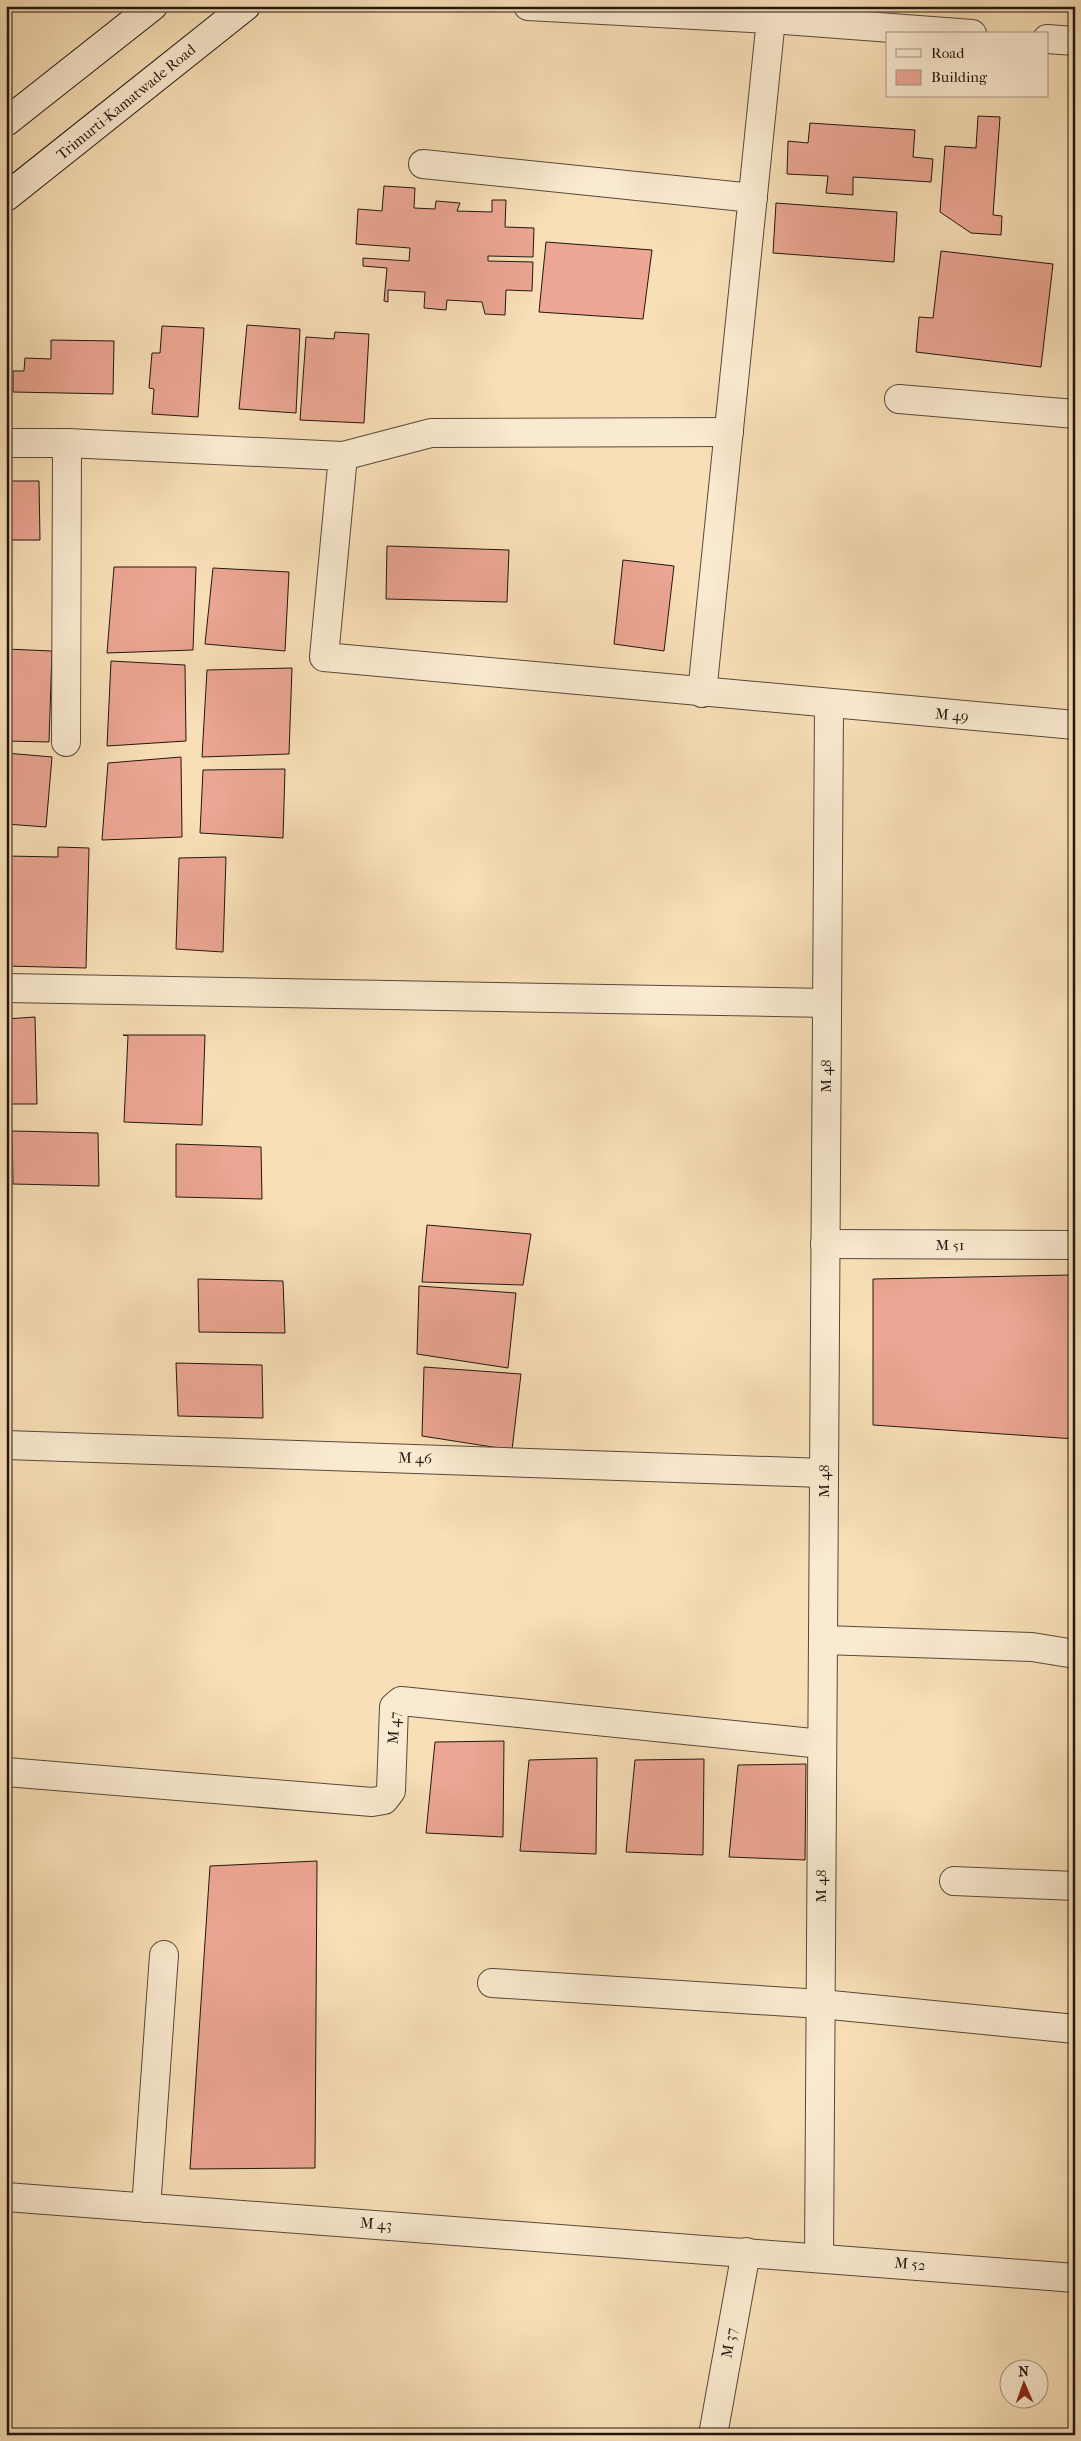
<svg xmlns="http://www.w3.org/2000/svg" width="1081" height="2441" viewBox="0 0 1081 2441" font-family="'IM FELL French Canon',serif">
	<rect width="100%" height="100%" fill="#f8dfb7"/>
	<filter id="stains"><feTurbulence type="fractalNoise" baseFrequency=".004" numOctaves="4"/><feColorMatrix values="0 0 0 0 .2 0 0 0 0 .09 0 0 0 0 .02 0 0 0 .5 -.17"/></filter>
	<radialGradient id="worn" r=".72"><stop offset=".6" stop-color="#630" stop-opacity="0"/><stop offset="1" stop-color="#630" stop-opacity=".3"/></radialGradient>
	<g fill="#eca693" stroke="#221610">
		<path d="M 978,116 L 1000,117 L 993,215 L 1002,216 L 1001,235 L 971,233 L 940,212 L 945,146 L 976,148 Z"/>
		<path d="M 810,123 L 915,130 L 913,157 L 933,159 L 931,182 L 853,177 L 853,195 L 826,193 L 828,176 L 787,174 L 788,141 L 808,143 Z"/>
		<path d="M 384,186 L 415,188 L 414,208 L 435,209 L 436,201 L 460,203 L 457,211 L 492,212 L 492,200 L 506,200 L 505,227 L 534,228 L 533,257 L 488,256 L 488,261 L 533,262 L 532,291 L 506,290 L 505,315 L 485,314 L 482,302 L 447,300 L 446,310 L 424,308 L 425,292 L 388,290 L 388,302 L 384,301 L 387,268 L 363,266 L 363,258 L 409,261 L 410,248 L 356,244 L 358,209 L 382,211 Z"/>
		<path d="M 776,203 L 897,212 L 894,262 L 773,253 Z"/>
		<path d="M 546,242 L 652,250 L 643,319 L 539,312 Z"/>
		<path d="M 941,251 L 1053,264 L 1041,367 L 916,352 L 919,317 L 933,318 Z"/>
		<path d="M 247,325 L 300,329 L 296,413 L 239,409 Z"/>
		<path d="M 162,326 L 204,328 L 198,417 L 152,414 L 154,389 L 149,388 L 152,353 L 160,353 Z"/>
		<path d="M 335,332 L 369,334 L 364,423 L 300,420 L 306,337 L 334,339 Z"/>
		<path d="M 51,340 L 114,341 L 113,394 L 13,392 L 13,371 L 24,371 L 25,358 L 51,359 Z"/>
		<path d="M 6,481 L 39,481 L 40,540 L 6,540 Z"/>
		<path d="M 387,546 L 509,550 L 507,602 L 386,599 Z"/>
		<path d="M 623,560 L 674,566 L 664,651 L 614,644 Z"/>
		<path d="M 114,567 L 196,567 L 193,650 L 107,653 Z"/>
		<path d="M 213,568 L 289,572 L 285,651 L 205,644 Z"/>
		<path d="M 6,649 L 52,651 L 49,742 L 6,741 Z"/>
		<path d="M 111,661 L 185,665 L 186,741 L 107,746 Z"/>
		<path d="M 292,668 L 289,754 L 202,757 L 207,670 Z"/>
		<path d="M 6,753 L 52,757 L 46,827 L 6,824 Z"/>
		<path d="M 181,757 L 182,837 L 102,840 L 108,763 Z"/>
		<path d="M 285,769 L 283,838 L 200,833 L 203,770 Z"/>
		<path d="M 58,847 L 89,848 L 86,968 L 6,966 L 6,856 L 58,857 Z"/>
		<path d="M 226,857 L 223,952 L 176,949 L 179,858 Z"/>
		<path d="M 35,1017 L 37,1104 L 6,1104 L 6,1019 Z"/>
		<path d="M 123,1035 L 205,1035 L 202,1125 L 124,1122 L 128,1036 Z"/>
		<path d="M 12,1131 L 98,1133 L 99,1186 L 13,1184 Z"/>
		<path d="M 176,1144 L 261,1147 L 262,1199 L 176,1197 Z"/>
		<path d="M 427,1225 L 531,1234 L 523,1285 L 422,1282 Z"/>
		<path d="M 1070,1275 L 1075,1348 L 1075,1439 L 873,1425 L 873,1279 Z"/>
		<path d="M 198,1279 L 283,1281 L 285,1333 L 199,1332 Z"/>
		<path d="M 419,1286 L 516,1293 L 508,1368 L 417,1354 Z"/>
		<path d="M 176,1363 L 262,1365 L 263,1418 L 178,1416 Z"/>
		<path d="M 424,1367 L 521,1374 L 512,1450 L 422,1436 Z"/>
		<path d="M 504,1741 L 503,1837 L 426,1833 L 435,1742 Z"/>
		<path d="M 597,1758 L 596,1854 L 520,1851 L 529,1760 Z"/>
		<path d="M 704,1759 L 703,1855 L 626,1852 L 635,1760 Z"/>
		<path d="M 806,1764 L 805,1860 L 729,1857 L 738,1765 Z"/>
		<path d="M 317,1861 L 315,2168 L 190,2169 L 210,1866 Z"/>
	</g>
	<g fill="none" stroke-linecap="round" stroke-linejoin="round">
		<defs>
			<g id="street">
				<path d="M 528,6 L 771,19 L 702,693"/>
				<path d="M 771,19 L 972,34"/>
				<path d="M 1047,39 L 1075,41"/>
				<path d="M 423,164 L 753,198"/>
				<path d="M 899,399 L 1075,414"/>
				<path d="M 6,443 L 67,443 L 343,456 L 324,657 L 1075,725"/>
				<path d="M 343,456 L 431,433 L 729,432"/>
				<path d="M 66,742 L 67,443"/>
				<path d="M 6,988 L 827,1003"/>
				<path d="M 825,1244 L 1075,1245"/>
				<path d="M 6,1445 L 824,1473"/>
				<path d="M 823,1640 L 1032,1647 L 1075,1654"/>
				<path d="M 6,1772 L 372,1802 L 384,1800 L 391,1791 L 394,1707 L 401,1701 L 822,1744"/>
				<path d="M 954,1881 L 1075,1886"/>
				<path d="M 492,1983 L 821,2004 L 1075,2029"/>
				<path d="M 6,2197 L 1075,2278"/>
				<path d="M 146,2208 L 164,1955"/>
				<path d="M 819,2257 L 829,705"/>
				<path d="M 713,2435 L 746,2252"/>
			</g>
			<g id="secondary">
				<path d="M 6,122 L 153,6"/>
				<path d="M 6,197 L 246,6"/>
			</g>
		</defs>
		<use href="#street" stroke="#58483a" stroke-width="30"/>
		<use href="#secondary" stroke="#221610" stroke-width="30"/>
		<use href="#street" stroke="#faead0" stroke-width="28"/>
		<use href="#secondary" stroke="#faead0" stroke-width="28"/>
	</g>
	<g text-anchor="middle" stroke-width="5" stroke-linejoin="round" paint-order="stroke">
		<g font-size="15" fill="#221610" stroke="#faead0">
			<text transform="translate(126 102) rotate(-39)" y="5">Trimurti-Kamatwade Road</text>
			<text transform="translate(952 715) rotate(5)" y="5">M 49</text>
			<text transform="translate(826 1076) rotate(-90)" y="5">M 48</text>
			<text x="950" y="1250">M 51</text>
			<text transform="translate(415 1458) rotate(2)" y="5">M 46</text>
			<text transform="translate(824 1481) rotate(-90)" y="5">M 48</text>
			<text transform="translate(394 1728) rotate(-86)" y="5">M 47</text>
			<text transform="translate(821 1886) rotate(-90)" y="5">M 48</text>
			<text transform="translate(376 2224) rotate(4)" y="5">M 43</text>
			<text transform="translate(910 2264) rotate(5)" y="5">M 52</text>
			<text transform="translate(729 2343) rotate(-80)" y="5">M 37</text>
		</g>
	</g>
	<rect width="1081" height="2441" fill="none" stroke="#f8dfb7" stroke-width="25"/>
	<rect x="8" y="8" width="1066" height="2426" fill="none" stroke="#221610" stroke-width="2.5"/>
	<rect x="12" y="12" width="1056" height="2416" fill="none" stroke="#221610"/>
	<rect x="886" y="32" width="162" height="65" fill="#faead0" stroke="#a49583"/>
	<rect x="896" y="49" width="25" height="8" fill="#faead0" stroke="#a49583"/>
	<text x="931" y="58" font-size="15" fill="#221610">Road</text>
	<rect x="896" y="70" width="25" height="15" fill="#eca693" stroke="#a49583"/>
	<text x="931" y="82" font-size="15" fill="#221610">Building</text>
	<g transform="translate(1024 2384) rotate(358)"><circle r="24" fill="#faead0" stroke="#a49583"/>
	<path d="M0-4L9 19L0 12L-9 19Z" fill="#8f2418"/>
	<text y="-8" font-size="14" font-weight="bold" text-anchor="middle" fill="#221610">N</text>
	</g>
	<rect width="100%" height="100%" filter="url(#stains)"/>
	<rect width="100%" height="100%" fill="url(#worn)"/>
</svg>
